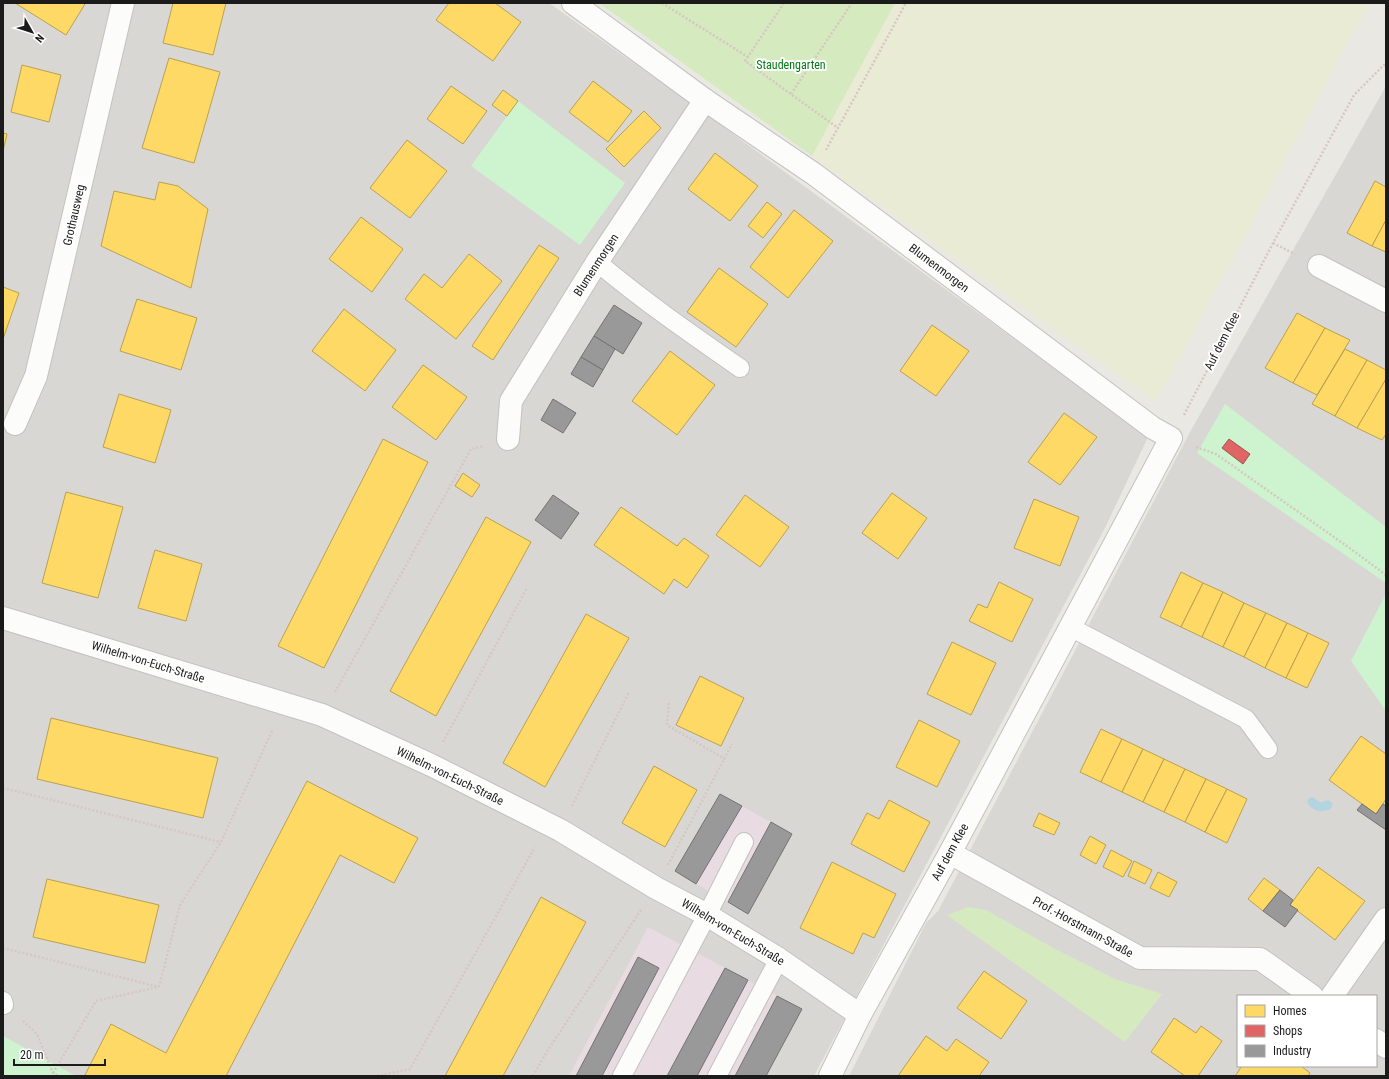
<svg xmlns="http://www.w3.org/2000/svg" width="1389" height="1079" viewBox="0 0 1389 1079" font-family="'Roboto Condensed',sans-serif">
	<rect width="100%" height="100%" fill="#eae8e2"/>
	<g fill="#d9d7d4" fill-rule="evenodd">
		<path d="M 3,3 L 549,3 L 718,123 L 1148,437 L 1105,528 L 814,1076 L 3,1076 Z"/>
		<path d="M 1386,86 L 1386,1076 L 849,1076 L 926,923 L 938,911 L 1190,432 ZM 1238,996 L 1376,996 L 1376,1066 L 1238,1066 Z"/>
	</g>
	<g fill="#e8dbe2">
		<path d="M 720,794 L 792,834 L 748,914 L 675,871 Z"/>
		<path d="M 648,927 L 802,1009 L 766,1076 L 569,1076 Z"/>
	</g>
	<path fill="#eaebd4" d="M 895,3 L 1369,3 L 1156,402 L 812,156 Z"/>
	<g fill="#d5eabe">
		<path d="M 599,3 L 895,3 L 812,156 Z"/>
		<path d="M 968,907 L 986,910 L 1055,949 L 1115,979 L 1162,994 L 1125,1042 L 947,915 Z"/>
	</g>
	<g fill="#cdf4ce">
		<path d="M 518,101 L 625,183 L 580,245 L 471,166 Z"/>
		<path d="M 1225,404 L 1386,527 L 1386,583 L 1197,453 Z"/>
		<path d="M 1386,594 L 1386,711 L 1351,661 Z"/>
		<path d="M 3,1036 L 76,1076 L 3,1076 Z"/>
	</g>
	<g fill="#ffd966" stroke="#bba050">
		<path d="M 15,3 L 83,3 L 85,4 L 66,35 Z"/>
		<path d="M 173,3 L 226,3 L 213,55 L 163,43 Z"/>
		<path d="M 449,3 L 495,3 L 521,22 L 493,61 L 436,20 Z"/>
		<path d="M 169,58 L 220,72 L 194,163 L 142,148 Z"/>
		<path d="M 22,65 L 61,75 L 49,122 L 11,112 Z"/>
		<path d="M 593,81 L 632,111 L 608,142 L 569,112 Z"/>
		<path d="M 451,86 L 487,111 L 463,144 L 427,119 Z"/>
		<path d="M 503,90 L 518,101 L 507,116 L 492,105 Z"/>
		<path d="M 644,111 L 661,128 L 624,167 L 606,149 Z"/>
		<path d="M 3,133 L 7,134 L 3,151 Z"/>
		<path d="M 407,140 L 447,171 L 410,218 L 370,188 Z"/>
		<path d="M 715,153 L 758,186 L 730,221 L 688,189 Z"/>
		<path d="M 1375,181 L 1386,187 L 1386,220 L 1372,246 L 1347,233 Z"/>
		<path d="M 159,182 L 178,186 L 208,209 L 191,288 L 101,246 L 114,191 L 155,200 Z"/>
		<path d="M 767,202 L 782,214 L 763,238 L 748,226 Z"/>
		<path d="M 794,210 L 833,241 L 788,298 L 750,267 Z"/>
		<path d="M 361,217 L 403,249 L 372,292 L 329,259 Z"/>
		<path d="M 1386,220 L 1386,252 L 1372,246 Z"/>
		<path d="M 539,245 L 559,258 L 493,360 L 472,346 Z"/>
		<path d="M 469,254 L 502,281 L 456,339 L 405,299 L 424,274 L 442,288 Z"/>
		<path d="M 719,268 L 768,304 L 736,347 L 687,312 Z"/>
		<path d="M 3,287 L 19,293 L 3,339 Z"/>
		<path d="M 137,299 L 197,318 L 181,370 L 120,351 Z"/>
		<path d="M 344,309 L 396,350 L 365,391 L 312,351 Z"/>
		<path d="M 1297,313 L 1325,328 L 1293,383 L 1265,368 Z"/>
		<path d="M 932,325 L 969,351 L 936,396 L 900,371 Z"/>
		<path d="M 1325,328 L 1350,340 L 1317,395 L 1293,383 Z"/>
		<path d="M 1345,349 L 1367,360 L 1335,416 L 1312,404 Z"/>
		<path d="M 670,351 L 715,385 L 677,435 L 632,401 Z"/>
		<path d="M 1367,360 L 1386,370 L 1386,379 L 1357,428 L 1335,416 Z"/>
		<path d="M 423,365 L 467,397 L 436,440 L 392,407 Z"/>
		<path d="M 1386,379 L 1386,434 L 1382,440 L 1357,428 Z"/>
		<path d="M 119,394 L 171,410 L 155,463 L 103,447 Z"/>
		<path d="M 1064,413 L 1097,437 L 1060,485 L 1028,462 Z"/>
		<path d="M 383,439 L 428,462 L 324,668 L 278,646 Z"/>
		<path d="M 463,473 L 480,485 L 472,497 L 455,486 Z"/>
		<path d="M 66,492 L 123,507 L 98,598 L 42,583 Z"/>
		<path d="M 892,493 L 927,518 L 898,559 L 862,533 Z"/>
		<path d="M 745,495 L 789,527 L 760,567 L 716,535 Z"/>
		<path d="M 1034,499 L 1079,517 L 1060,566 L 1014,548 Z"/>
		<path d="M 621,507 L 677,546 L 684,538 L 709,556 L 687,588 L 674,579 L 664,594 L 594,545 Z"/>
		<path d="M 486,517 L 531,542 L 436,716 L 390,691 Z"/>
		<path d="M 155,550 L 202,564 L 186,621 L 138,608 Z"/>
		<path d="M 1181,572 L 1203,583 L 1181,627 L 1160,617 Z"/>
		<path d="M 999,582 L 1033,599 L 1012,642 L 969,621 L 978,604 L 987,608 Z"/>
		<path d="M 1203,583 L 1223,592 L 1202,637 L 1181,627 Z"/>
		<path d="M 1223,592 L 1244,603 L 1223,647 L 1202,637 Z"/>
		<path d="M 1244,603 L 1266,613 L 1244,657 L 1223,647 Z"/>
		<path d="M 1266,613 L 1287,623 L 1265,668 L 1244,657 Z"/>
		<path d="M 586,614 L 629,638 L 545,787 L 503,763 Z"/>
		<path d="M 1287,623 L 1308,633 L 1286,678 L 1265,668 Z"/>
		<path d="M 1308,633 L 1329,643 L 1307,688 L 1286,678 Z"/>
		<path d="M 952,642 L 996,663 L 971,715 L 927,694 Z"/>
		<path d="M 700,676 L 744,698 L 721,746 L 676,725 Z"/>
		<path d="M 51,718 L 218,758 L 203,818 L 37,779 Z"/>
		<path d="M 919,720 L 960,741 L 937,787 L 896,767 Z"/>
		<path d="M 1101,729 L 1122,739 L 1101,782 L 1080,772 Z"/>
		<path d="M 1361,736 L 1386,754 L 1386,799 L 1376,814 L 1329,780 Z"/>
		<path d="M 1122,739 L 1143,749 L 1122,792 L 1101,782 Z"/>
		<path d="M 1143,749 L 1164,759 L 1143,802 L 1122,792 Z"/>
		<path d="M 1164,759 L 1185,769 L 1164,812 L 1143,802 Z"/>
		<path d="M 654,766 L 697,790 L 665,847 L 622,823 Z"/>
		<path d="M 1185,769 L 1206,779 L 1185,822 L 1164,812 Z"/>
		<path d="M 1206,779 L 1227,789 L 1205,832 L 1185,822 Z"/>
		<path d="M 307,781 L 418,838 L 394,883 L 340,855 L 226,1076 L 87,1076 L 85,1075 L 111,1024 L 166,1053 Z"/>
		<path d="M 1227,789 L 1247,799 L 1227,843 L 1205,832 Z"/>
		<path d="M 889,800 L 930,822 L 904,872 L 851,844 L 867,813 L 879,819 Z"/>
		<path d="M 1039,813 L 1060,823 L 1054,835 L 1033,826 Z"/>
		<path d="M 1090,836 L 1106,845 L 1096,864 L 1080,855 Z"/>
		<path d="M 1111,850 L 1132,861 L 1123,877 L 1103,867 Z"/>
		<path d="M 1134,861 L 1152,870 L 1145,884 L 1128,876 Z"/>
		<path d="M 832,862 L 896,894 L 874,938 L 863,933 L 853,954 L 800,928 Z"/>
		<path d="M 1318,867 L 1365,901 L 1335,940 L 1290,905 Z"/>
		<path d="M 1158,872 L 1177,882 L 1169,897 L 1150,888 Z"/>
		<path d="M 1264,878 L 1280,890 L 1263,911 L 1248,899 Z"/>
		<path d="M 47,879 L 159,905 L 145,963 L 33,937 Z"/>
		<path d="M 541,897 L 586,922 L 503,1076 L 445,1076 Z"/>
		<path d="M 984,971 L 1027,1001 L 1001,1039 L 957,1008 Z"/>
		<path d="M 1174,1018 L 1196,1033 L 1201,1026 L 1222,1041 L 1198,1076 L 1185,1076 L 1151,1052 Z"/>
		<path d="M 926,1036 L 947,1051 L 956,1039 L 989,1062 L 979,1076 L 898,1076 Z"/>
		<path d="M 1242,1066 L 1301,1066 L 1310,1073 L 1308,1076 L 1235,1076 Z"/>
	</g>
	<path fill="#e06666" stroke="#a55050" d="M 1229,439 L 1250,454 L 1243,464 L 1222,448 Z"/>
	<g fill="#999" stroke="#737373">
		<path d="M 614,305 L 642,323 L 623,354 L 594,336 Z"/>
		<path d="M 594,336 L 615,349 L 603,370 L 581,357 Z"/>
		<path d="M 581,357 L 603,370 L 593,387 L 571,374 Z"/>
		<path d="M 553,399 L 576,413 L 563,433 L 541,420 Z"/>
		<path d="M 553,495 L 579,513 L 561,539 L 535,520 Z"/>
		<path d="M 720,794 L 742,806 L 696,884 L 675,871 Z"/>
		<path d="M 1362,804 L 1376,814 L 1383,804 L 1386,806 L 1386,830 L 1357,810 Z"/>
		<path d="M 771,822 L 792,834 L 748,914 L 728,902 Z"/>
		<path d="M 1280,890 L 1293,900 L 1290,905 L 1298,910 L 1285,927 L 1263,911 Z"/>
		<path d="M 638,957 L 659,968 L 602,1076 L 576,1076 Z"/>
		<path d="M 725,968 L 748,980 L 697,1076 L 667,1076 Z"/>
		<path d="M 777,996 L 802,1009 L 766,1076 L 735,1076 Z"/>
	</g>
	<g fill="none" stroke-linecap="round" stroke-linejoin="round">
		<path stroke="#b3d5e0" stroke-width="9" d="M 1312,802 C 1317,807 1321,808 1328,805"/>
		<defs>
			<g id="lane">
				<path d="M 597,262 C 642,300 691,334 740,368"/>
				<path d="M 1070,627 L 1246,719 L 1268,749"/>
				<path d="M 3,1001 L 4,1005"/>
				<path d="M 622,1076 L 707,915 L 744,842"/>
				<path d="M 717,1076 L 779,959"/>
			</g>
			<g id="street">
				<path d="M 573,3 L 705,100 L 814,174 L 1153,428 L 1171,438 L 950,853 L 860,1015 L 830,1076"/>
				<path d="M 1319,266 L 1386,301"/>
				<path d="M 15,424 L 36,376 L 44,342 L 123,3"/>
				<path d="M 508,439 L 511,401 L 597,262 L 705,100"/>
				<path d="M 3,618 L 322,715 L 431,765 L 560,830 L 656,888 L 707,915 L 779,959 L 860,1015"/>
				<path d="M 950,853 L 1140,958 L 1260,959 L 1312,996"/>
				<path d="M 1332,996 L 1386,919"/>
				<path d="M 1376,1040 L 1386,1047"/>
			</g>
		</defs>
		<use href="#lane" stroke="#c2c2bf" stroke-width="20"/>
		<use href="#street" stroke="#c2c2bf" stroke-width="24"/>
		<g stroke="#d6c7c3" stroke-width="2.5" stroke-dasharray="2 2" stroke-linecap="butt">
			<path d="M 662,3 L 748,57"/>
			<path d="M 784,3 L 745,61 L 838,128"/>
			<path d="M 791,94 L 852,3"/>
			<path d="M 826,150 L 906,3"/>
			<path d="M 1273,243 L 1295,254"/>
			<path d="M 1184,415 L 1273,243 L 1354,95 L 1386,63"/>
			<path d="M 1196,447 L 1216,454 L 1351,549 L 1386,575"/>
			<path d="M 335,692 L 471,449 L 483,446"/>
			<path d="M 669,703 L 667,725 L 725,759"/>
			<path d="M 443,742 L 527,588"/>
			<path d="M 3,788 L 221,842"/>
			<path d="M 572,806 L 629,692"/>
			<path d="M 668,865 L 732,744"/>
			<path d="M 3,948 L 159,987"/>
			<path d="M 159,987 L 180,905 L 221,842 L 273,729"/>
			<path d="M 23,1021 L 37,1034 L 53,1073 L 58,1076"/>
			<path d="M 53,1073 L 96,1001 L 158,987"/>
			<path d="M 377,1076 L 410,1069 L 535,847"/>
			<path d="M 533,1076 L 548,1050 L 641,910"/>
		</g>
		<use href="#lane" stroke="#fcfcfb" stroke-width="18"/>
		<use href="#street" stroke="#fcfcfb" stroke-width="22"/>
	</g>
	<g text-anchor="middle" stroke-width="4" stroke-linejoin="round" paint-order="stroke">
		<g font-size="12" fill="#047d12" stroke="#fff">
			<text x="791" y="69">Staudengarten</text>
		</g>
		<g font-size="12" fill="#1b1b1b" stroke="#fff">
			<text transform="translate(74 215) rotate(-77)" y="4">Grothausweg</text>
			<text transform="translate(596 265) rotate(-57)" y="4">Blumenmorgen</text>
			<text transform="translate(939 268) rotate(37)" y="4">Blumenmorgen</text>
			<text transform="translate(1222 341) rotate(-63)" y="4">Auf dem Klee</text>
			<text transform="translate(148 662) rotate(17)" y="4">Wilhelm-von-Euch-Straße</text>
			<text transform="translate(450 776) rotate(26)" y="4">Wilhelm-von-Euch-Straße</text>
			<text transform="translate(950 852) rotate(-61)" y="4">Auf dem Klee</text>
			<text transform="translate(1083 927) rotate(29)" y="4">Prof.-Horstmann-Straße</text>
			<text transform="translate(733 932) rotate(31)" y="4">Wilhelm-von-Euch-Straße</text>
		</g>
	</g>
	<rect width="1389" height="1079" fill="none" stroke="#1b1b1b" stroke-width="8"/>
	<rect x="1237" y="995" width="140" height="72" fill="#ffffff" stroke="#a4a4a4"/>
	<rect x="1245" y="1005" width="20" height="12" fill="#ffd966" stroke="#a4a4a4"/>
	<text x="1273" y="1015" font-size="12" fill="#1b1b1b">Homes</text>
	<rect x="1245" y="1025" width="20" height="12" fill="#e06666" stroke="#a4a4a4"/>
	<text x="1273" y="1035" font-size="12" fill="#1b1b1b">Shops</text>
	<rect x="1245" y="1045" width="20" height="12" fill="#999999" stroke="#a4a4a4"/>
	<text x="1273" y="1055" font-size="12" fill="#1b1b1b">Industry</text>
	<g transform="translate(32 32) rotate(129)" stroke="#ffffff" stroke-width="3" paint-order="stroke">
	<path d="M0-3L7 15L0 10L-7 15Z" fill="#1b1b1b"/>
	<text y="-6" font-size="11" font-weight="bold" text-anchor="middle" fill="#1b1b1b">N</text>
	</g>
	<path d="M14 1059v6h91v-6" fill="none" stroke="#1b1b1b" stroke-width="2"/>
	<text x="20" y="1059" font-size="12" fill="#1b1b1b" stroke="#ffffff" stroke-width="3" paint-order="stroke">20 m</text>
</svg>
